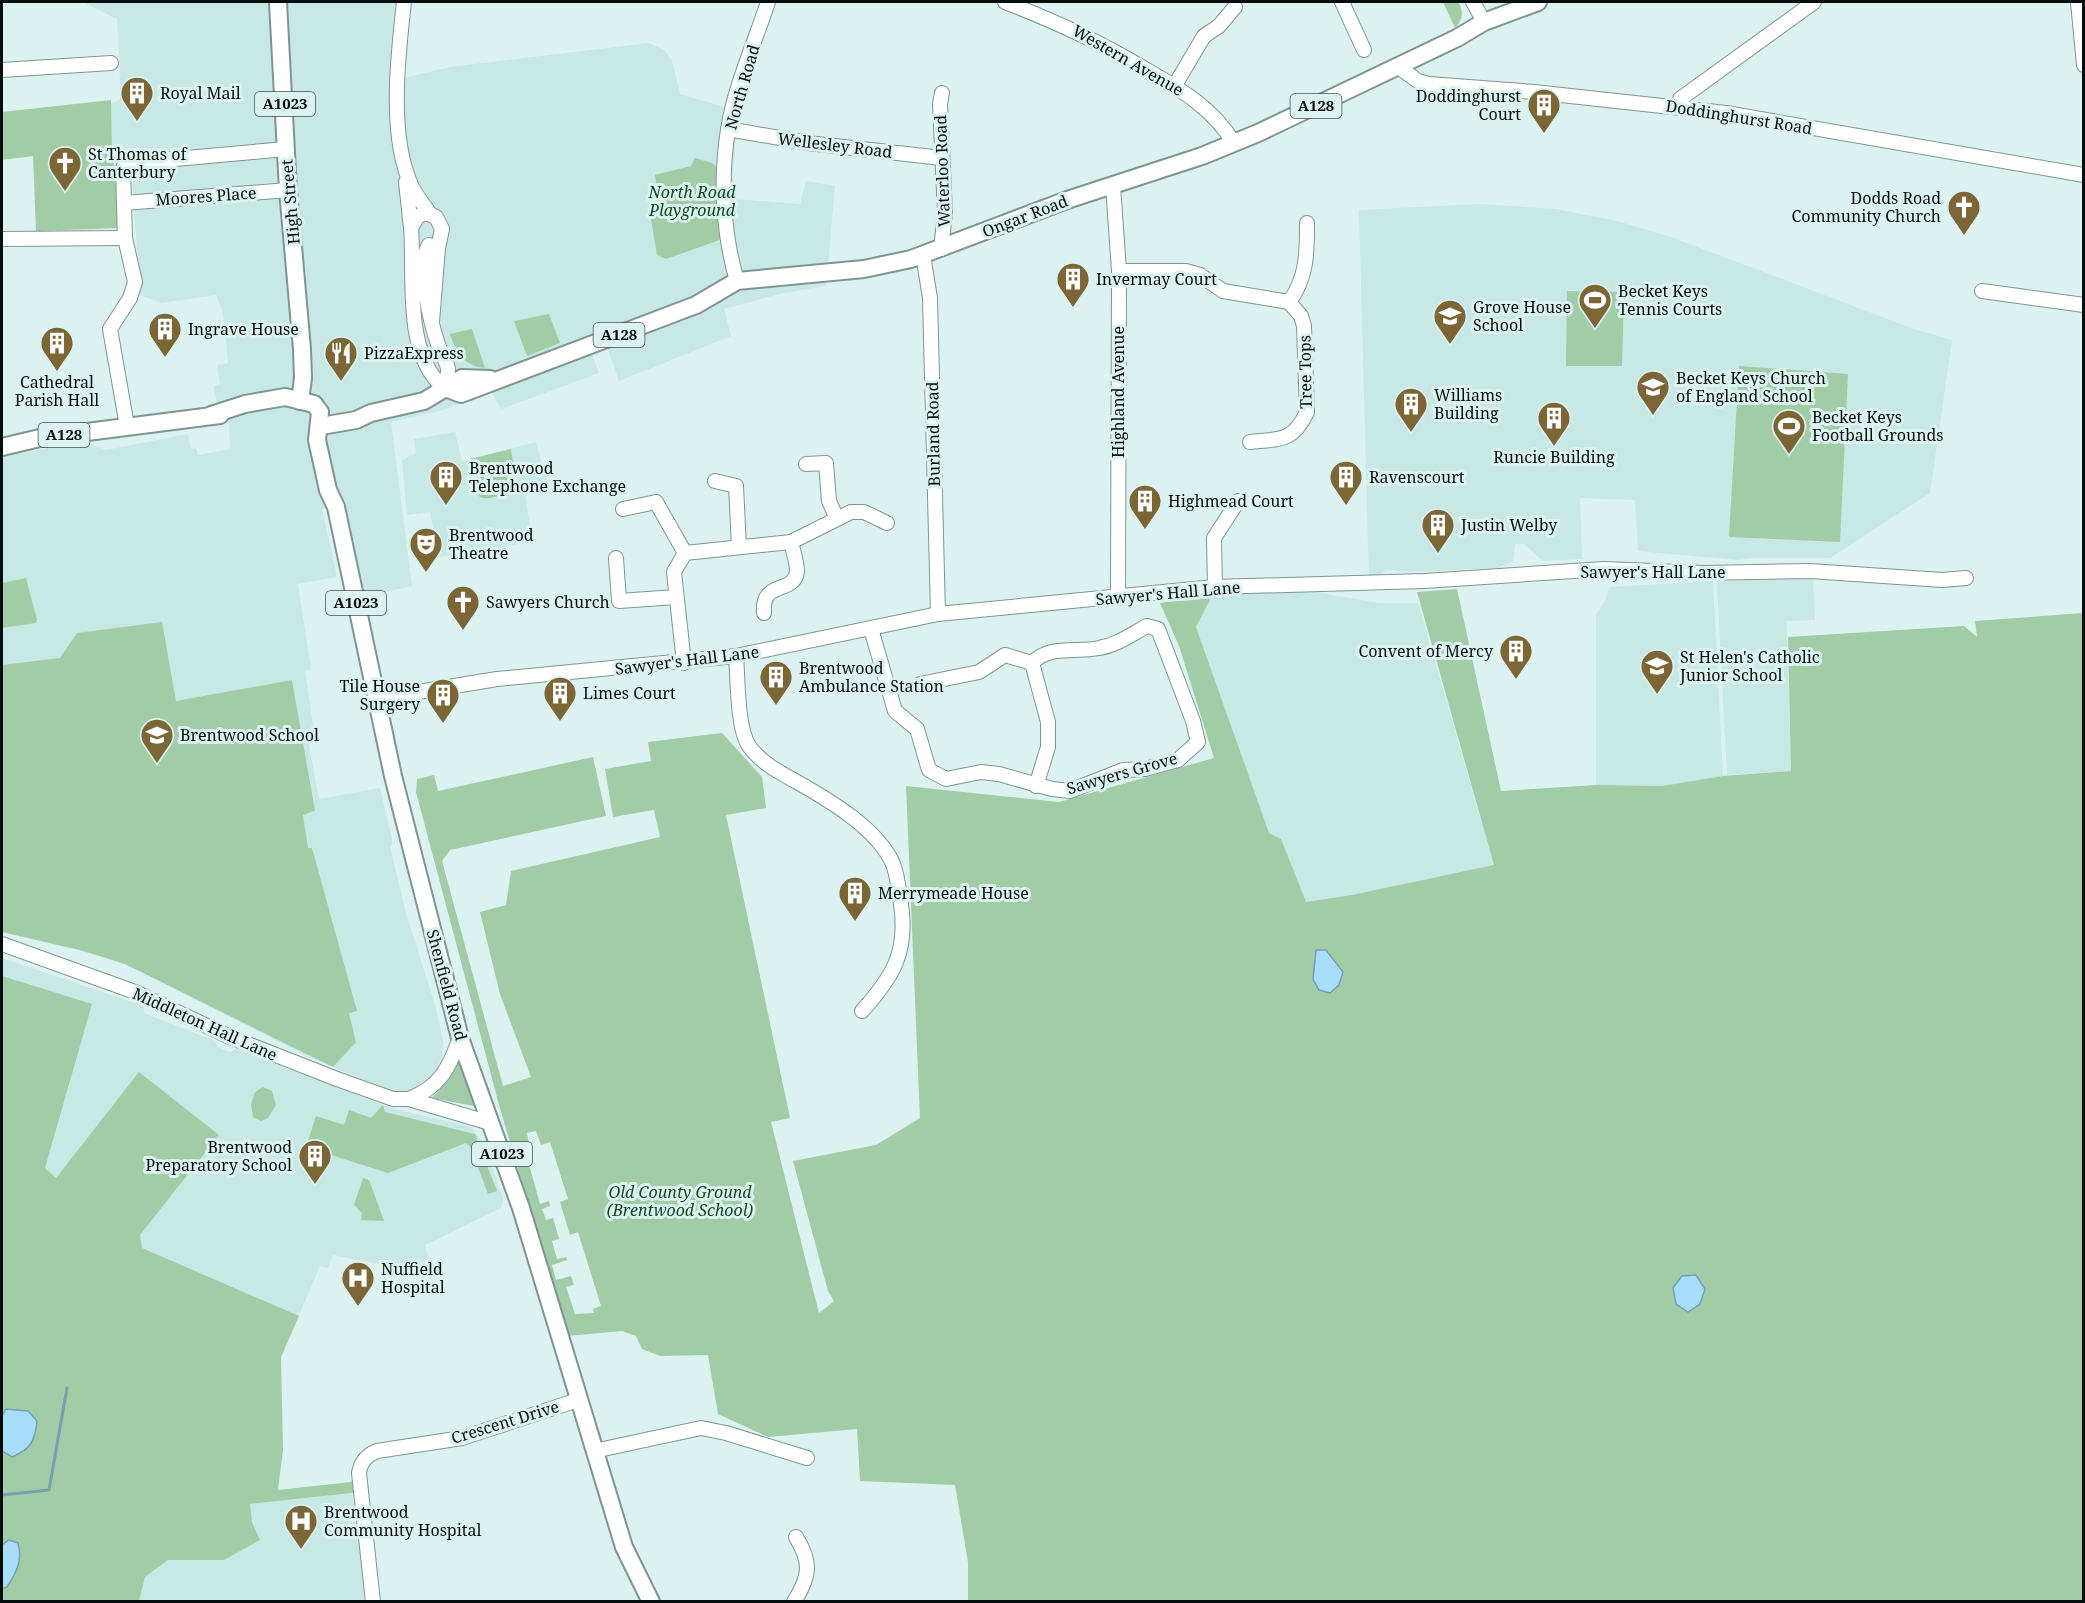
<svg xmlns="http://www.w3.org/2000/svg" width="2085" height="1603" viewBox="0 0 2085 1603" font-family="'Noto Serif',serif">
	<rect width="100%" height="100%" fill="#dbf2f0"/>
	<g fill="#c7e8e5">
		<path d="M 83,2 L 404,2 L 396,80 L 450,67 L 649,43 L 664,50 L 672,61 L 680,94 L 738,111 L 733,171 L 734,199 L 800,204 L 806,181 L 835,186 L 826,286 L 783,293 L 724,309 L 731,336 L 619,381 L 605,341 L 589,347 L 599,373 L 501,409 L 491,391 L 459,397 L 456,405 L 440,411 L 391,422 L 412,586 L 376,594 L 356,605 L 336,507 L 322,509 L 337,577 L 298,584 L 311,669 L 305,671 L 315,739 L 308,740 L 319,799 L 380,788 L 393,843 L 390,847 L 406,913 L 435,1005 L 443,1040 L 442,1056 L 436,1071 L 427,1082 L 410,1092 L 383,1088 L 307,1056 L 137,970 L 107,957 L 2,932 L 2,457 L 83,441 L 106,450 L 188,434 L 191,449 L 196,448 L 198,455 L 230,449 L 229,423 L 217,405 L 214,386 L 220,384 L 217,365 L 228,363 L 223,313 L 216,295 L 161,303 L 140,295 L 131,163 L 124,160 L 112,148 L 111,104 L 121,99 L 117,19 Z"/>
		<path d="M 1480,204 L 1556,209 L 1617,221 L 1668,236 L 1914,329 L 1952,340 L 1930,493 L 1830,558 L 1753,558 L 1738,560 L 1638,551 L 1635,500 L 1580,498 L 1582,559 L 1543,561 L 1524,544 L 1515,544 L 1513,561 L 1498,568 L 1401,572 L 1387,569 L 1369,582 L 1359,210 Z"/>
		<path d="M 455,432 L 462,461 L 536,442 L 549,488 L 525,492 L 532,542 L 439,557 L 430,512 L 407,515 L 402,460 L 416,453 L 414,439 Z"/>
		<path d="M 1813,577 L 1815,620 L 1787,621 L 1791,771 L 1727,775 L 1717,582 Z"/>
		<path d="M 1713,581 L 1723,776 L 1662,786 L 1596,785 L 1596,615 L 1606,599 L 1609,587 Z"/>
		<path d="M 1309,591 L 1379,603 L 1418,603 L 1498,879 L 1300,923 L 1195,624 L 1213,594 Z"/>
		<path d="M 2,958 L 144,1006 L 144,1013 L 215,1041 L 218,1047 L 225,1050 L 230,1052 L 236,1049 L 391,1108 L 471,1127 L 484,1144 L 503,1198 L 501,1208 L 425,1245 L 430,1263 L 420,1267 L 398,1268 L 333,1255 L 328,1268 L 320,1266 L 281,1357 L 281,1468 L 2,1306 Z"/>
		<path d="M 352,1493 L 364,1575 L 364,1601 L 139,1602 L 145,1577 L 168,1560 L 224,1560 L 260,1539 L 252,1522 L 249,1504 Z"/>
	</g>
	<g fill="#a2cca6" fill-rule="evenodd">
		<path d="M 1443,2 L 1458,2 C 1464,11 1463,20 1455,28 Z"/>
		<path d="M 111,100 L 112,148 L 120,228 L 36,231 L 33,156 L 2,160 L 2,112 Z"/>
		<path d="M 695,158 L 712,163 L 724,174 L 728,237 L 666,259 L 657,255 L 651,219 L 661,212 L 655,175 L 691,166 Z"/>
		<path d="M 1567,291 L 1624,292 L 1622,366 L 1566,366 Z"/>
		<path d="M 549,314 L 560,343 L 527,356 L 514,321 Z"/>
		<path d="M 472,329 L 485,368 C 464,366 456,353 450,334 Z"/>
		<path d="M 1739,366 L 1848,374 L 1840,542 L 1729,537 Z"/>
		<path d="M 511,449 L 515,478 L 505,494 C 499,496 490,499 484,498 C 470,496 465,469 470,459 Z"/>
		<path d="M 26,578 L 37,620 L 36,623 L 2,628 L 2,583 Z"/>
		<path d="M 1457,589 L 1501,791 L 1596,785 L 1662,786 L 1723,776 L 1791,771 L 1788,637 L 1964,626 L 1977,637 L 1975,621 L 2083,613 L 2083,1601 L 968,1601 L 968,1562 L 955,1485 L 860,1481 L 857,1429 L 768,1437 L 718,1414 L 708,1355 L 660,1356 L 642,1349 L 636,1336 L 622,1331 L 567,1336 L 499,1105 L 416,792 L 417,779 L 434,775 L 438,791 L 593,757 L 606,816 L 450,850 L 442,861 L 503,1086 L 531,1077 L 500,994 L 480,912 L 506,905 L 511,871 L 660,837 L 654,810 L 613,817 L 605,769 L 651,761 L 648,742 L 722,733 L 762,777 L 766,808 L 726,815 L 790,1118 L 771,1122 L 819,1313 L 834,1301 L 828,1291 L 793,1161 L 876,1145 L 920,1118 L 906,786 L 1059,802 L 1214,758 L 1179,646 L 1160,603 L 1213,594 L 1196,627 L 1269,833 L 1281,839 L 1306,902 L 1352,895 L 1494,865 L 1417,592 ZM 536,1131 L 541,1145 L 550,1142 L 568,1199 L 560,1202 L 570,1235 L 578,1232 L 601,1306 L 593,1309 L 594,1313 L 575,1314 L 566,1287 L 574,1285 L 571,1276 L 556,1280 L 552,1265 L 567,1260 L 566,1257 L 557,1259 L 552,1241 L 559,1239 L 553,1218 L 546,1220 L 542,1209 L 550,1206 L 549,1201 L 540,1204 L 525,1150 L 530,1148 L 527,1133 Z"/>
		<path d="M 162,622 L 176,701 L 292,680 L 315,811 L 303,815 L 308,848 L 312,848 L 357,1011 L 349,1013 L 356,1042 L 333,1067 L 125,964 L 80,950 L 2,932 L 2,665 L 60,658 L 77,633 Z"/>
		<path d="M 2,976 L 92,1004 L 45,1168 L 56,1178 L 139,1072 L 219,1135 L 140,1235 L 142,1248 L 299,1316 L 281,1357 L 283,1450 L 278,1490 L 360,1481 L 361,1492 L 250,1504 L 252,1522 L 260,1540 L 224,1560 L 168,1560 L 145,1577 L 139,1601 L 2,1601 Z"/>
		<path d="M 461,1058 L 479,1107 L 432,1098 L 448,1080 Z"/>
		<path d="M 263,1087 L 272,1091 L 276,1105 L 268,1118 L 261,1121 L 253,1117 L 251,1104 L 255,1092 Z"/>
		<path d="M 383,1105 L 385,1112 L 475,1134 L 497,1191 L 488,1194 L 470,1146 L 466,1143 L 388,1173 L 306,1147 L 316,1116 L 344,1125 L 349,1110 L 371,1118 Z"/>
		<path d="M 363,1178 L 369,1180 L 384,1221 L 361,1220 L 362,1213 L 354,1205 Z"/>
	</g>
	<g fill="#a7defc" stroke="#77a0b4" stroke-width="1.5">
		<path d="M 1316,950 L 1326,950 L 1343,972 L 1339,985 L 1330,993 L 1319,990 L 1313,979 Z"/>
		<path d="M 1696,1275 L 1705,1289 L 1700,1304 L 1688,1312 L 1676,1304 L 1673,1288 L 1682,1276 Z"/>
		<path d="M 6,1409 L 28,1411 L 37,1421 C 35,1441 31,1449 12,1457 L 2,1451 L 2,1416 Z"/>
		<path d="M 9,1540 L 18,1543 C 23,1561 16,1573 7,1587 L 2,1589 L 2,1545 Z"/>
	</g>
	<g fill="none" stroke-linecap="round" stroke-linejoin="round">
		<path stroke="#77a0b4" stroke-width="3" d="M 2,1495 L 49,1490 L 67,1388"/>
		<defs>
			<g id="minor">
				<path d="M 404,2 C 398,56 388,136 412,187 C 417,197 424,205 430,214"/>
				<path d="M 1005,2 C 1052,20 1094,39 1138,65 C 1176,87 1211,105 1234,143"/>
				<path d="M 1342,2 L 1364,50"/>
				<path d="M 1473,2 L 1484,22"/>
				<path d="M 2078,2 L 2084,65"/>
				<path d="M 1397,66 L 1418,81 L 1429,84 L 1534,92 L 1726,113 L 2084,175"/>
				<path d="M 2,70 L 111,63"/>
				<path d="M 1175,85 L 1204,36 L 1219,26 L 1235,7"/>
				<path d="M 1679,107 L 1680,99 L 1814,2"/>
				<path d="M 728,129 L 808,143 L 942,158"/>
				<path d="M 406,182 L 411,228"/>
				<path d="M 1113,185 L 1119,271 L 1118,598"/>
				<path d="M 124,203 L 288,190"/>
				<path d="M 2,239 L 125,238"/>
				<path d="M 429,245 C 416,264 431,325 439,347 C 441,354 447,361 448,369 C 449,374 445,381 443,387 C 403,352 415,275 411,228 L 418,216 L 426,213 L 436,217 L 442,229 L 438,248 L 432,322"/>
				<path d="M 941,249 L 945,213 L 940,104 L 942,93"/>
				<path d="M 923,255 L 930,298 L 938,614"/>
				<path d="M 1119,271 L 1186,271 L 1200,275 L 1223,291 L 1289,302 C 1307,278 1307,253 1307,223"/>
				<path d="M 737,281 C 723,233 720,179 728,130 C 734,88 755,42 768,2"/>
				<path d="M 1982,291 L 2084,305"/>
				<path d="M 127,426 L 110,329 L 130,298 L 135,282 L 125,238 L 123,169 L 125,163 L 131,160 L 175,159 L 286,149"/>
				<path d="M 1250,442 C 1280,439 1293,442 1307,412 L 1304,326 L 1301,316 L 1289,302"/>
				<path d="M 806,464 L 826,463 L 829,501 L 837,519"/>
				<path d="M 715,481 L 736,486 L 739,547"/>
				<path d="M 623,509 L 656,502 L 685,553"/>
				<path d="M 616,558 L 619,601 L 676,597"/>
				<path d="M 1215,587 L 1214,538 L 1238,501"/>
				<path d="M 764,613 C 761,579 795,595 797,571 C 797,562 793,551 791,542"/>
				<path d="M 871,629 L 895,711 L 917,729 L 929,770 L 946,779 L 981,772 L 999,774 L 1052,789 L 1070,791 L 1123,770 L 1145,769 L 1178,760 L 1198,742 L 1193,721 L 1158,629 L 1147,626 C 1132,634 1117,645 1099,648 C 1075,653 1051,644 1032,663 L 1005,655 L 979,672 L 920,684"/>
				<path d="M 736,656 C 738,680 737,728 749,746 C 761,763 779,772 797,782 C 829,800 878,829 893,864 C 898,877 899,891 901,904 C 908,952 893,977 862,1011"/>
				<path d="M 684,663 L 674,572 L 685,553 L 791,542 L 851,512 L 864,512 L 887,523"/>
				<path d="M 1032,663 L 1048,722 L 1048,747 L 1036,786"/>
				<path d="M 376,699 L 497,679 L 736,656 L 938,614 L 1215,587 L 1424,581 L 1604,569 L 1704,573 L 1810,571 L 1942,580 L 1966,578"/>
				<path d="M 2,944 L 135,992 L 230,1037 L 337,1079 L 393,1099 L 409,1099 L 490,1123"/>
				<path d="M 409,1099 C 440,1087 449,1068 460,1038"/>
				<path d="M 594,1451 L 701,1428 L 726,1433 L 807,1458"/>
				<path d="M 373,1602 L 359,1473 C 361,1461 367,1455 377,1451 L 462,1438 L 578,1400"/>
				<path d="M 794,1602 C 810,1576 812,1563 796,1537"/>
			</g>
			<g id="major">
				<path d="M 278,2 L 288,190 L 302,349 L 303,378 L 300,401"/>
				<path d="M 443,387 L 461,394 L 469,391 L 696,305 L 737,281 L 864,269 L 911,259 L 1067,200 L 1202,156 L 1258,133 L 1457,38 L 1484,22 L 1538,2"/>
				<path d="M 211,415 L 245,404 L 285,397 L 314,404 L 320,412 L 317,440 L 328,490 L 336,507 L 393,776 L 460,1038 L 521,1208 L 624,1547 L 651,1602"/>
				<path d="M 321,426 L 356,420 L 371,413 L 424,401 L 462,378 L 490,379"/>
				<path d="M 2,447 L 40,438 L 220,415"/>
			</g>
		</defs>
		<use href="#minor" stroke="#7f9593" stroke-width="16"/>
		<use href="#major" stroke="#7f9593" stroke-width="20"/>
		<use href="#minor" stroke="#fff" stroke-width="14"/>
		<use href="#major" stroke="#fff" stroke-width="16"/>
	</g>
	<defs>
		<symbol id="building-pin" viewBox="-11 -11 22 30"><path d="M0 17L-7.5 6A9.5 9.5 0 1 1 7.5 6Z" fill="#7d6636" stroke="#dbf2f0"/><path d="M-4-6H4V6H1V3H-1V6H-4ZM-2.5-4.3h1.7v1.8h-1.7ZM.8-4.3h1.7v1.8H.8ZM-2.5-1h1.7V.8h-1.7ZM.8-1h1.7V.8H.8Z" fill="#fff"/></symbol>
		<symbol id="church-pin" viewBox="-11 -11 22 30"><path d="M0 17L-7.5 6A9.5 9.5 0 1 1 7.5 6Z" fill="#7d6636" stroke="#dbf2f0"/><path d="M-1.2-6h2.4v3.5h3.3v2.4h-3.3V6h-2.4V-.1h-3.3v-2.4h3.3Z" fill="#fff"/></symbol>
		<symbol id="stadium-pin" viewBox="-11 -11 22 30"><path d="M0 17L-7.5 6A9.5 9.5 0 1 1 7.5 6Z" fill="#7d6636" stroke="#dbf2f0"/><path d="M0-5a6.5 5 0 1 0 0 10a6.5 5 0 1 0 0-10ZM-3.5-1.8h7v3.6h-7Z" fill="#fff"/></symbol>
		<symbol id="school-pin" viewBox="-11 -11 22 30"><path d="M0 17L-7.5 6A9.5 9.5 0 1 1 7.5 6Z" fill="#7d6636" stroke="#dbf2f0"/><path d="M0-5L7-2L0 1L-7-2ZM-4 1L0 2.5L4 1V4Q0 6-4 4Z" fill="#fff"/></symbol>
		<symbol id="restaurant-pin" viewBox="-11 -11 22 30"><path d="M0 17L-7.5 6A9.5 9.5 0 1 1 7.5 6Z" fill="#7d6636" stroke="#dbf2f0"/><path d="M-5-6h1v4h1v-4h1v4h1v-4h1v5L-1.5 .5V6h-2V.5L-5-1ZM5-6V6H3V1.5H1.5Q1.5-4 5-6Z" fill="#fff"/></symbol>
		<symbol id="theatre-pin" viewBox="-11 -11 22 30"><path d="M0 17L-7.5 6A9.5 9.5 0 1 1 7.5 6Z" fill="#7d6636" stroke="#dbf2f0"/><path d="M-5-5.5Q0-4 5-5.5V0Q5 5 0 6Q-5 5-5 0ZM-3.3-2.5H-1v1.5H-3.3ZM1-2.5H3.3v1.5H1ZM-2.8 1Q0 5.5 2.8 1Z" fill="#fff"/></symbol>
		<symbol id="hospital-pin" viewBox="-11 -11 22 30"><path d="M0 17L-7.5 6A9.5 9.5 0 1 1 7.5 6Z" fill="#7d6636" stroke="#dbf2f0"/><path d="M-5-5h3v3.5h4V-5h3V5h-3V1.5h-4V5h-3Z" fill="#fff"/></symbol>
	</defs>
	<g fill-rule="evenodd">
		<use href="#building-pin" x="118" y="74" width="38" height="52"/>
		<use href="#building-pin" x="1525" y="86" width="38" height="52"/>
		<use href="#church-pin" x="46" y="144" width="38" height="52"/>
		<use href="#church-pin" x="1945" y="188" width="38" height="52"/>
		<use href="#building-pin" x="1054" y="260" width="38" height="52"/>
		<use href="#stadium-pin" x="1576" y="281" width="38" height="52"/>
		<use href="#school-pin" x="1431" y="297" width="38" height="52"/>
		<use href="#building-pin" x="146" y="310" width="38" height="52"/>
		<use href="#building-pin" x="38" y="324" width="38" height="52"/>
		<use href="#restaurant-pin" x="322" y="334" width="38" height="52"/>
		<use href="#school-pin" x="1634" y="368" width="38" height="52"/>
		<use href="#building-pin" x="1392" y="385" width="38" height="52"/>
		<use href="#building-pin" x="1535" y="399" width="38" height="52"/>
		<use href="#stadium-pin" x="1770" y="407" width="38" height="52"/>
		<use href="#building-pin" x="427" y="458" width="38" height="52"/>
		<use href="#building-pin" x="1327" y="458" width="38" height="52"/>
		<use href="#building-pin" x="1126" y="482" width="38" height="52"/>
		<use href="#building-pin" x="1419" y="506" width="38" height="52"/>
		<use href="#theatre-pin" x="407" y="525" width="38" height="52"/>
		<use href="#church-pin" x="444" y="583" width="38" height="52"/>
		<use href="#building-pin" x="1497" y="632" width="38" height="52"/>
		<use href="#school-pin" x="1638" y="647" width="38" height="52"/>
		<use href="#building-pin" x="757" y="658" width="38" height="52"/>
		<use href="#building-pin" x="541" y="674" width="38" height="52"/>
		<use href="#building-pin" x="424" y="676" width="38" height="52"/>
		<use href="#school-pin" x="138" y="716" width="38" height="52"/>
		<use href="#building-pin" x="836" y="874" width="38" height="52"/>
		<use href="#building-pin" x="296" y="1137" width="38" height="52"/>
		<use href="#hospital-pin" x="339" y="1259" width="38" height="52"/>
		<use href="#hospital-pin" x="282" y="1502" width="38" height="52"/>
	</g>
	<g text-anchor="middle" stroke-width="6" stroke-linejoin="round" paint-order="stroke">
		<g fill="#dbf2f0" stroke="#465251" stroke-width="1.5">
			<rect x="255" y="92" width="60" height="24" rx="4.5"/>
			<rect x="1290.5" y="94" width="51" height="24" rx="4.5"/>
			<rect x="593.5" y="323" width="51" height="24" rx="4.5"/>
			<rect x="38.5" y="423" width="51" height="24" rx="4.5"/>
			<rect x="326" y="591" width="60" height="24" rx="4.5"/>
			<rect x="472" y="1142" width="60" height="24" rx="4.5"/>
		</g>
		<g font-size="15" font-weight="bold" fill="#060e0d">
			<text x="285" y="109">A1023</text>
			<text x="1316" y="111">A128</text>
			<text x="619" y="340">A128</text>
			<text x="64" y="440">A128</text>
			<text x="356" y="608">A1023</text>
			<text x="502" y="1159">A1023</text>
		</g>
		<g font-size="16" fill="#060e0d" stroke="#dbf2f0">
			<text transform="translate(1128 60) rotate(30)" y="6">Western Avenue</text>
			<text transform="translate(742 87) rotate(-74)" y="6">North Road</text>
			<text transform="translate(1739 117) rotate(9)" y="6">Doddinghurst Road</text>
			<text transform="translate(835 145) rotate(7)" y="6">Wellesley Road</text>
			<text transform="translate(942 171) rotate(-92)" y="6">Waterloo Road</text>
			<text transform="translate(206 196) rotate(-4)" y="6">Moores Place</text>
			<text transform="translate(290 202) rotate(-95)" y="6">High Street</text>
			<text transform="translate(1025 216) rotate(-21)" y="6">Ongar Road</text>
			<text transform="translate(1305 372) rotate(-91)" y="6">Tree Tops</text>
			<text transform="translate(1118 392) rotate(-90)" y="6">Highland Avenue</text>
			<text transform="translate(933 434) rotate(-91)" y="6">Burland Road</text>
			<text x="1653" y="578">Sawyer's Hall Lane</text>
			<text transform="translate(1168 593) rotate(-5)" y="6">Sawyer's Hall Lane</text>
			<text transform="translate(687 660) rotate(-7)" y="6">Sawyer's Hall Lane</text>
			<text transform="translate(1122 773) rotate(-16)" y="6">Sawyers Grove</text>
			<text transform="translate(447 985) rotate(75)" y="6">Shenfield Road</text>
			<text transform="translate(205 1024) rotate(24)" y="6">Middleton Hall Lane</text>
			<text transform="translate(505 1422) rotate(-17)" y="6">Crescent Drive</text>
		</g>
		<g font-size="16" fill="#060e0d" stroke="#dbf2f0" text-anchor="start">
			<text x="160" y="99">Royal Mail</text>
			<text x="1521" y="102" text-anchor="end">Doddinghurst<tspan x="1521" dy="18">Court</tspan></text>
			<text x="88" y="160">St Thomas of<tspan x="88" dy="18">Canterbury</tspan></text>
			<text x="1941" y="204" text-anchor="end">Dodds Road<tspan x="1941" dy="18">Community Church</tspan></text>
			<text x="1096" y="285">Invermay Court</text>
			<text x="1618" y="297">Becket Keys<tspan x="1618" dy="18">Tennis Courts</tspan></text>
			<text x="1473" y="313">Grove House<tspan x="1473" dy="18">School</tspan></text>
			<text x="188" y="335">Ingrave House</text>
			<text x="364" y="359">PizzaExpress</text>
			<text x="1676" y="384">Becket Keys Church<tspan x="1676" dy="18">of England School</tspan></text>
			<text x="57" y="388" text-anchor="middle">Cathedral<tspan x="57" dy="18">Parish Hall</tspan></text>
			<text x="1434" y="401">Williams<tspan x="1434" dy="18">Building</tspan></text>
			<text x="1812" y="423">Becket Keys<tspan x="1812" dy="18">Football Grounds</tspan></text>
			<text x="1554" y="463" text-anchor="middle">Runcie Building</text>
			<text x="469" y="474">Brentwood<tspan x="469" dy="18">Telephone Exchange</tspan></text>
			<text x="1369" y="483">Ravenscourt</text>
			<text x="1168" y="507">Highmead Court</text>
			<text x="1461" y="531">Justin Welby</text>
			<text x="449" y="541">Brentwood<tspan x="449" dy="18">Theatre</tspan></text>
			<text x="486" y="608">Sawyers Church</text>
			<text x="1493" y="657" text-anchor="end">Convent of Mercy</text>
			<text x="1680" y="663">St Helen's Catholic<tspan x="1680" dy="18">Junior School</tspan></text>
			<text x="799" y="674">Brentwood<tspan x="799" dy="18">Ambulance Station</tspan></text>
			<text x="420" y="692" text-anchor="end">Tile House<tspan x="420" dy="18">Surgery</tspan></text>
			<text x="583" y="699">Limes Court</text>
			<text x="180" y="741">Brentwood School</text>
			<text x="878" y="899">Merrymeade House</text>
			<text x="292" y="1153" text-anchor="end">Brentwood<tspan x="292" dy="18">Preparatory School</tspan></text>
			<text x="381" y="1275">Nuffield<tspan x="381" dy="18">Hospital</tspan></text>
			<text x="324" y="1518">Brentwood<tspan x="324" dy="18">Community Hospital</tspan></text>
		</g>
		<g font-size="16" font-style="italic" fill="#104b1f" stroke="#dbf2f0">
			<text x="692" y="198">North Road<tspan x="692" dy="18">Playground</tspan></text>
			<text x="680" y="1198">Old County Ground<tspan x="680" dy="18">(Brentwood School)</tspan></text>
		</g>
	</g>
	<rect width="2085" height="1603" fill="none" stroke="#060e0d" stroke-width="6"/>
</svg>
